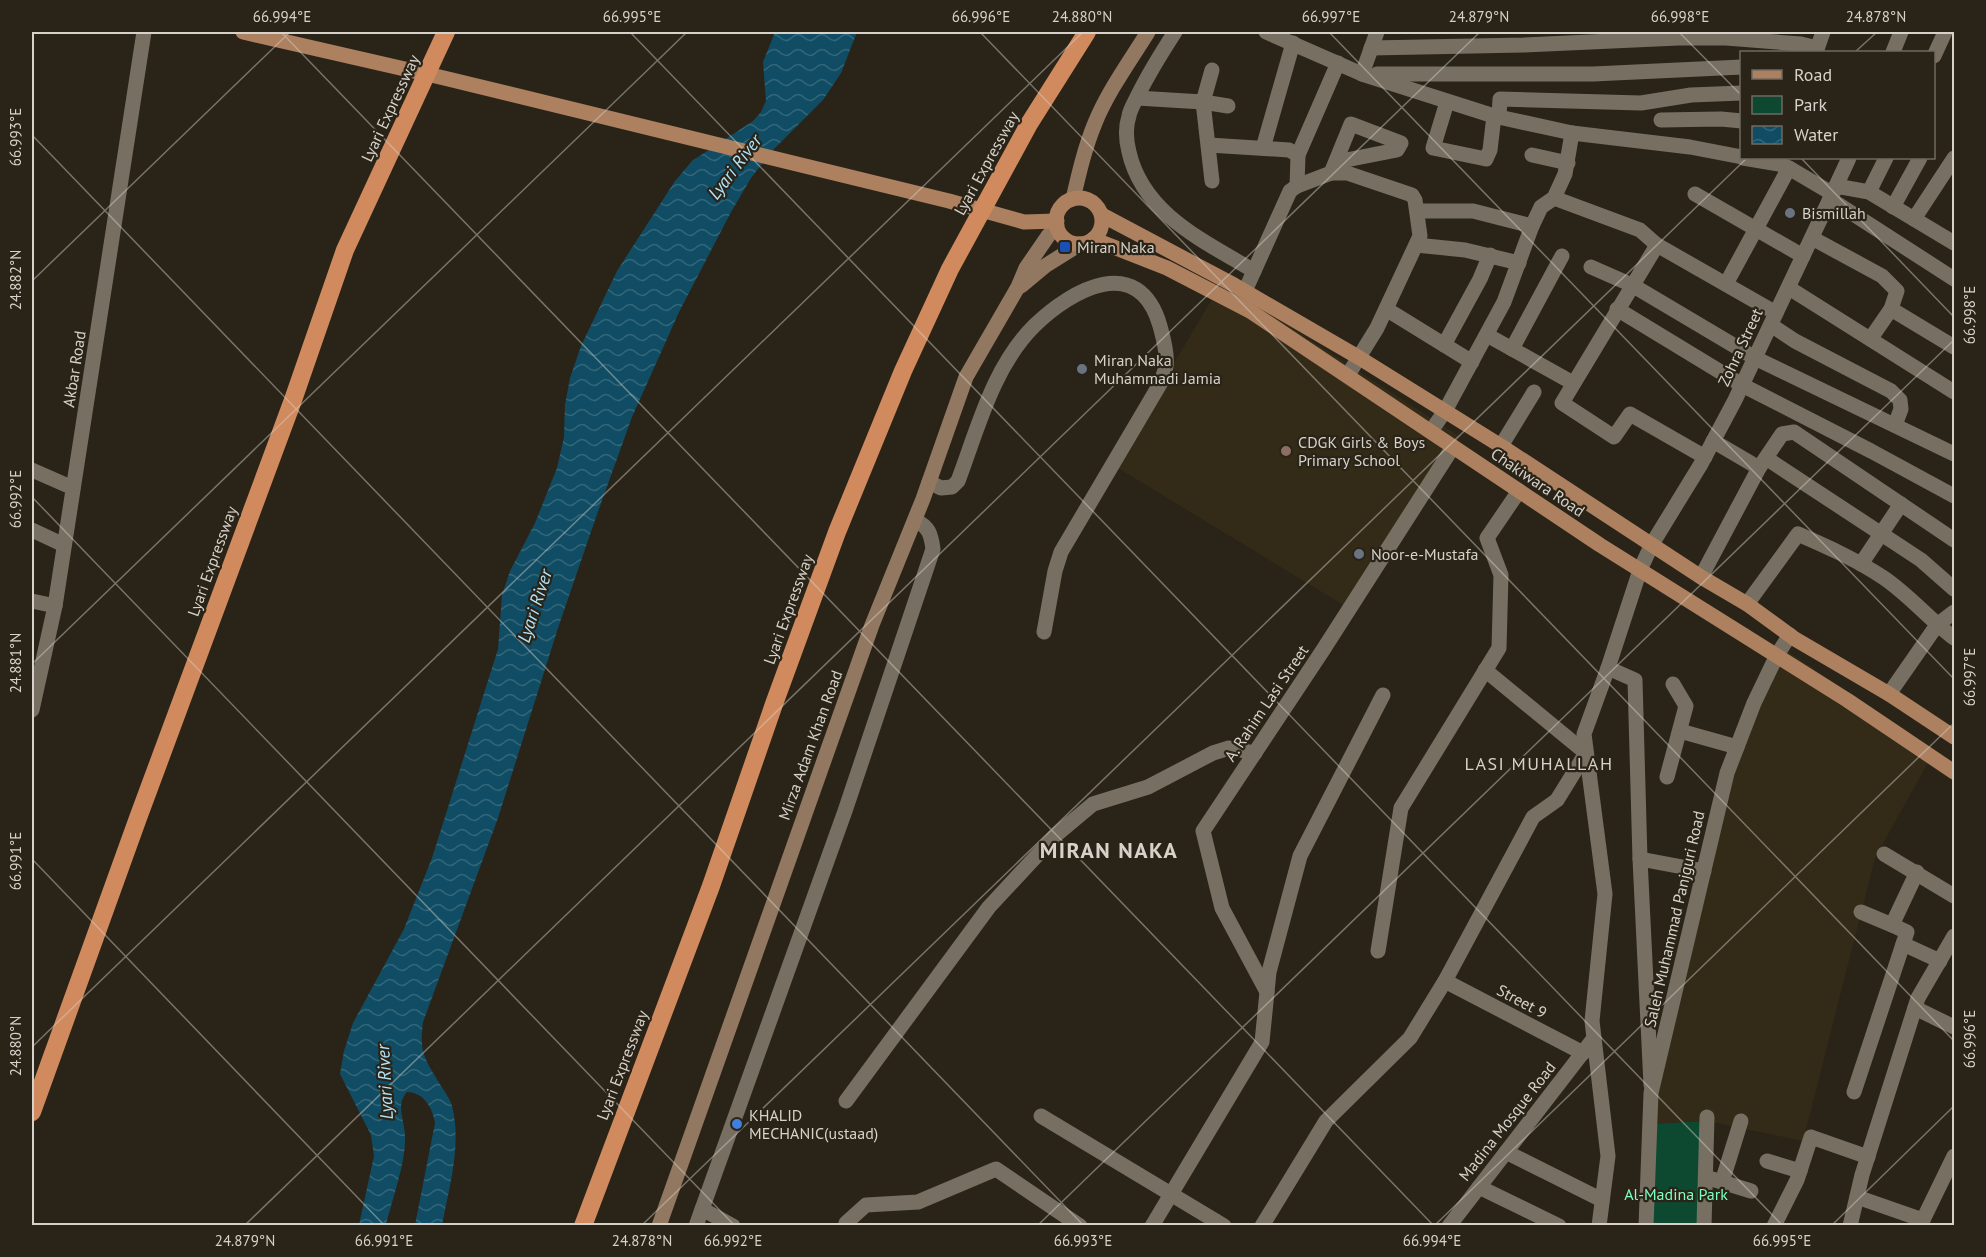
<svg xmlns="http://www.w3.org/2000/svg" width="1986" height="1257" viewBox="0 0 1986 1257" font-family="'PT Sans',sans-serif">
	<defs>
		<pattern id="water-waves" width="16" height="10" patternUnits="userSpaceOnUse" patternTransform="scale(1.5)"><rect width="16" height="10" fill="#104d64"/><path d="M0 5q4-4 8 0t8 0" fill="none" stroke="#326679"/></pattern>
	</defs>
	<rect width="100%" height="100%" fill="#2a2418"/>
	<g fill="#332b18">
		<path d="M 1220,286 L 1249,300 L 1460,437 L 1350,609 L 1113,465 Z"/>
		<path d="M 1784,649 L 1935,750 L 1875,858 L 1803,1141 L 1708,1121 L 1650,1124 L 1727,773 Z"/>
	</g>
	<path fill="#0d4930" d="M 1708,1121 L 1704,1225 L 1646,1226 L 1650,1124 Z"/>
	<path fill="url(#water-waves)" d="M 775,32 L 857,32 L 841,73 L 823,100 L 772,151 L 751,178 L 731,212 L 679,312 L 632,417 L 595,520 L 558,628 L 498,818 L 423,1022 C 419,1054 425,1059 441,1086 C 445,1092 450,1099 452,1106 C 462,1145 449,1187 442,1225 L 415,1225 L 435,1123 C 433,1109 424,1092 407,1092 C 395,1105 405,1121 405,1137 C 406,1162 392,1200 386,1225 L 359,1225 L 374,1156 L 371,1135 L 340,1074 L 344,1051 L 353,1023 L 404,929 L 432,858 L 498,649 L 502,595 L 510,571 L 535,523 L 557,468 L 564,437 L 565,405 L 570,378 L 581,346 L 617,271 L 675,181 L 692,161 L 753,121 L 761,112 L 766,101 L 763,62 Z"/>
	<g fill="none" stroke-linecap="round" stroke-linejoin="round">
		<g stroke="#777062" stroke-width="15">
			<path d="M 1175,32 C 1162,52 1149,73 1138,95 C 1135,102 1130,109 1129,116 C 1125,128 1126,140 1129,152 C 1143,214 1204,241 1254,271"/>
			<path d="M 1266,32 L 1362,74 L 1494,116 L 1572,133 L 1690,147 L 1742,157"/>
			<path d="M 1371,48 L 1524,45 L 1678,38 L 1726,38 L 1801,44 L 1817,48"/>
			<path d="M 1816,52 L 1823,32"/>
			<path d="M 1893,52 L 1901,32"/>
			<path d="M 1934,56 L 1945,32"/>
			<path d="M 1362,74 L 1377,32"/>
			<path d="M 1377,74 L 1593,74 L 1742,67"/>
			<path d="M 1137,98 L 1203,102 L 1228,106"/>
			<path d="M 1447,102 L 1433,148 L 1486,159 L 1490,150 L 1494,116"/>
			<path d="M 1499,117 L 1500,99 L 1641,103 L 1691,95 L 1742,93"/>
			<path d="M 1661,120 L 1721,119 L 1742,121"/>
			<path d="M 1209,145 L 1289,150 L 1298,155"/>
			<path d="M 1263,148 L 1293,43"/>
			<path d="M 1532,155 L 1568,163"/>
			<path d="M 1743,158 L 1779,164 L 1789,168 L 1833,194"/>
			<path d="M 1331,173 L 1347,173 L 1412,195 L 1415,200 L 1420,236 L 1377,328 L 1348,375"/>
			<path d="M 1212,181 L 1203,102 L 1212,70"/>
			<path d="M 1297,186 L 1298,155 L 1338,63"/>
			<path d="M 1836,186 L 1849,158"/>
			<path d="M 1869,192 L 1886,158"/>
			<path d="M 1695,194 L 1803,256"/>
			<path d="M 1554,198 L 1640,230 L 1657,245 L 1776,313"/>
			<path d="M 1830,199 L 1954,279"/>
			<path d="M 1893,207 L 1920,158"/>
			<path d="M 1417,211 L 1473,211 L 1532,226"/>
			<path d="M 1914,219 L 1954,158"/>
			<path d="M 1812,238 L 1882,276 L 1897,291 L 1891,309 L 1871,338"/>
			<path d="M 1416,245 L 1465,250 L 1519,263"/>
			<path d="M 1657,245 L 1562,403 L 1614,437 L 1630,414 L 1705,457"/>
			<path d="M 1591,267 L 1632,285 L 1755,358 L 1954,454"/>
			<path d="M 1726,284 L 1789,168"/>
			<path d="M 1789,288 L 1954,392"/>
			<path d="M 1239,301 L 1245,291 L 1290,191 L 1297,186 L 1331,173 L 1351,124 L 1401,143 L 1397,150 L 1336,162"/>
			<path d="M 1386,309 L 1472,362"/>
			<path d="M 1617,309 L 1742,385 L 1871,451 L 1954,496"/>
			<path d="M 1891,309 L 1954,347"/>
			<path d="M 1771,325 L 1795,341 L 1891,391 L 1900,400 L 1901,409 L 1895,425"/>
			<path d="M 1487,335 L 1573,383"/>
			<path d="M 1444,345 L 1480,279 L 1490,255"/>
			<path d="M 1512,349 L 1562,256"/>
			<path d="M 1431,431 L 1445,411 L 1504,302 L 1532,226 L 1541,207 L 1554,198 L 1565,174 L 1572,133"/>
			<path d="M 1713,441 L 1759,468"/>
			<path d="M 1501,446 L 1534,392"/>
			<path d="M 1766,458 L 1921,560 L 1954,589"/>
			<path d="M 32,470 L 73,488"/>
			<path d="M 929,482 L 941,488 L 952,487 L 958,481 C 978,428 993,367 1034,326 C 1072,289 1139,252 1160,326 C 1163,337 1168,354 1166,366 C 1165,372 1162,378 1160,384 L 1061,552 L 1055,571 L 1044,632"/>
			<path d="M 32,530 L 64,545"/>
			<path d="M 1861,564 L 1901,504"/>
			<path d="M 1701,577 L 1759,468 L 1782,434 L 1794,432 L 1954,540"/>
			<path d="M 32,601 L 55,606"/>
			<path d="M 1747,604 L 1798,534 C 1828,547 1857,560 1884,578 C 1909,595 1930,620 1954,638"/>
			<path d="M 1608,668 L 1635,680 L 1640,859 L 1651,1085"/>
			<path d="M 1889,694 L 1937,625 L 1954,612"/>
			<path d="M 1680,731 L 1737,747"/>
			<path d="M 1667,777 L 1686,706 L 1673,684"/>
			<path d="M 1884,854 L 1954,896"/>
			<path d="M 1640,859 L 1704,871"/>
			<path d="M 1861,912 L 1892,925"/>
			<path d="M 1903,944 L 1940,961"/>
			<path d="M 1378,951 L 1401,808 L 1499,648 L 1501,575 L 1487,538 L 1519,491"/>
			<path d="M 1445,981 L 1583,1053"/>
			<path d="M 1267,992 L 1222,908 L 1203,831 L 1323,650 L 1453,447"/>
			<path d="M 1915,1008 L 1954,1027"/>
			<path d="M 1854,1092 L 1907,932 L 1892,925 L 1917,872"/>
			<path d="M 846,1101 L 989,907 L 1056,835 L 1093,804 L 1148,787 L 1213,753 L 1229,748 L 1255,753"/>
			<path d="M 1041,1116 L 1224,1226"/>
			<path d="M 1506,1152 L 1602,1200"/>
			<path d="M 1767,1161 L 1800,1171"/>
			<path d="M 1712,1179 L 1751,1191"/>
			<path d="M 1722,1182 L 1741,1121"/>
			<path d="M 1479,1187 L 1559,1226"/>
			<path d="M 1857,1197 L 1923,1220"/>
			<path d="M 702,1209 L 733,1226"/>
			<path d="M 846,1223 L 866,1205 L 918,1202 L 996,1169 L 1080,1226"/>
			<path d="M 696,1226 L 845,811 L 933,549 C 931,534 929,527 915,520"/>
			<path d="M 1152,1226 L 1262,1042 L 1269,972 L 1300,856 L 1383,695"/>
			<path d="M 1262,1226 L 1326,1121 L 1410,1038 L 1445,981 L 1533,817 L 1557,800 L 1586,753 L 1485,670"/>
			<path d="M 1449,1226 L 1594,1038"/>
			<path d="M 1599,1226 L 1608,1156 L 1592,1021 L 1605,894 L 1584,734 L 1608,668 L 1640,570"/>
			<path d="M 1704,1226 L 1707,1117"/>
			<path d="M 1774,1226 L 1797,1180 L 1811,1137 L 1868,1157"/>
			<path d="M 1850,1226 L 1862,1175 L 1918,998 L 1954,936"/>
			<path d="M 1920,1226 L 1954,1156"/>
		</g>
		<g stroke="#777062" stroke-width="15">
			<path d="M 1640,570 L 1652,544 L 1701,464 L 1735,400 L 1836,186 L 1869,192 L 1954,243"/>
			<path d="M 32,710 L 55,606 L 144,32"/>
			<path d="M 1646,1226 L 1651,1093 L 1727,773 L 1754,703 L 1777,655 L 1790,635"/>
		</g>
		<g stroke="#927861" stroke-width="15">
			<path d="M 1073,199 C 1079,173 1085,147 1095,123 C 1108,91 1130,61 1148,32"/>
			<path d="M 1021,286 L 1045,266 L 1080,244"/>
			<path d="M 659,1226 L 872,625 L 923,499 L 966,377 L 1018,287 L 1026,268 L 1048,236 L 1057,225"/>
		</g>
		<g stroke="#ad8060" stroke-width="15">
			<path d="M 243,32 L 444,78 L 949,201 L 1024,222 L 1057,221"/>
			<circle cx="1079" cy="221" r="23"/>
			<path d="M 1102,215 L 1234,285 L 1358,357 L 1501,446 L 1701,577 L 1747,604 L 1795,639 L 1889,694 L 1954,737"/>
			<path d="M 1093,239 L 1167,268 L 1250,311 L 1600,545 L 1847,700 L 1954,772"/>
		</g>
		<g stroke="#d18a5e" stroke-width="18">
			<path d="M 32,1112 L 138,818 L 293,400 L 345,250 L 446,32"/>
			<path d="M 583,1226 L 711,886 L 774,704 L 837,532 L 903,371 L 950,269 L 1029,124 L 1087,32"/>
		</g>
	</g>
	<path fill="none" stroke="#d6d2ca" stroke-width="1.5" stroke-opacity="0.45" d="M 281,32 L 1434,1226M 630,32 L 1783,1226M 980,32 L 1954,1041M 1329,32 L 1954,679M 1679,32 L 1742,96M 1855,52 L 1877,32M 32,135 L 1084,1226M 1801,158 L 1954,317M 32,281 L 290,32M 32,497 L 735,1226M 32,664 L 687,32M 32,859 L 385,1226M 32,1047 L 1083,32M 32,1221 L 36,1226M 244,1226 L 1480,32M 641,1226 L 1747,158M 1037,1226 L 1954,340M 1434,1226 L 1954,723M 1831,1226 L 1954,1106"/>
	<g fill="#6b7280" stroke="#2a2418" stroke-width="2">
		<circle cx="1790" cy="213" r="6"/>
		<circle cx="1082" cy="369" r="6"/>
		<circle cx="1359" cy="554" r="6"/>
	</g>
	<rect fill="#1a4fb4" stroke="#2a2418" stroke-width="2" x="1059" y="241" width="12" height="12" rx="3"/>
	<circle fill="#8d6e63" stroke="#2a2418" stroke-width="2" cx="1286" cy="451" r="6"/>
	<circle fill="#3f7fe0" stroke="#2a2418" stroke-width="2" cx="737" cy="1124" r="6"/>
	<g text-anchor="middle" stroke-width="4.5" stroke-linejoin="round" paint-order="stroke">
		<g font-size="16" fill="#d6d2ca" stroke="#2a2418">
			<text transform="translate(390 108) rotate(-65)" y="6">Lyari Expressway</text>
			<text transform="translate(986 163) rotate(-61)" y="6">Lyari Expressway</text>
			<text transform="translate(1740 347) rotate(-65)" y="6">Zohra Street</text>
			<text transform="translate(74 369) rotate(-81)" y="6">Akbar Road</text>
			<text transform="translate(1538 482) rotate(34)" y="6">Chakiwara Road</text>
			<text transform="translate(212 561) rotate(-70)" y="6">Lyari Expressway</text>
			<text transform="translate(788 609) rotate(-70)" y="6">Lyari Expressway</text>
			<text transform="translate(1266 703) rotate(-56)" y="6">A. Rahim Lasi Street</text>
			<text transform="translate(810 745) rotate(-70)" y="6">Mirza Adam Khan Road</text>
			<text transform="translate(1674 919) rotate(-77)" y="6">Saleh Muhammad Panjguri Road</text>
			<text transform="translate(1522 1001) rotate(28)" y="6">Street 9</text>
			<text transform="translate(622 1065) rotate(-69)" y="6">Lyari Expressway</text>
			<text transform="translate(1507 1121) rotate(-52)" y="6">Madina Mosque Road</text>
		</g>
		<g font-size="16" fill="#d6d2ca" stroke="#2a2418" text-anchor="start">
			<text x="1802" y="219">Bismillah</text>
			<text x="1077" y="253">Miran Naka</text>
			<text x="1094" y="366">Miran Naka<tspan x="1094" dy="18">Muhammadi Jamia</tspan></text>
			<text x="1298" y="448">CDGK Girls &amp; Boys<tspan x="1298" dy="18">Primary School</tspan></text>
			<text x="1371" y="560">Noor-e-Mustafa</text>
			<text x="749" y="1121">KHALID<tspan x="749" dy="18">MECHANIC(ustaad)</tspan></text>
		</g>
		<g font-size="16" fill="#7effbf" stroke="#2a2418">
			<text x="1676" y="1200">Al-Madina Park</text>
		</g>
		<g font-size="18" font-style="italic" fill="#b2e3f9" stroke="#2a2418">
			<text transform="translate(735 167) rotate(-53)" y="6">Lyari River</text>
			<text transform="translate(535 606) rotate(-72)" y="6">Lyari River</text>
			<text transform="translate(385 1082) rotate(-93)" y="6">Lyari River</text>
		</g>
		<g font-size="18" letter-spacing="1.5" fill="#d6d2ca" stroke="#2a2418">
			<text x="1539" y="770">LASI MUHALLAH</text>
		</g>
		<g font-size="22" font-weight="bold" letter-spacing="1.5" fill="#d6d2ca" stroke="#2a2418">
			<text x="1109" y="858">MIRAN NAKA</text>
		</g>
	</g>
	<rect width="1986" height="1257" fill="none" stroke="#2a2418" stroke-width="66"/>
	<rect x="1740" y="51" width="195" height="108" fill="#2a2418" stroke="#6f6a5f" stroke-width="1.5"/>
	<rect x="1752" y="70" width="30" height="9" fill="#ad8060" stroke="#6f6a5f" stroke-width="1.5"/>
	<text x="1794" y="81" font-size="18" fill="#d6d2ca">Road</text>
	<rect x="1752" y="96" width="30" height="18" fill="#0d4930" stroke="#6f6a5f" stroke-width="1.5"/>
	<text x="1794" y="111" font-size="18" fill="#d6d2ca">Park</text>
	<rect x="1752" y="126" width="30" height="18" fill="url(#water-waves)" stroke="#6f6a5f" stroke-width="1.5"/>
	<text x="1794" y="141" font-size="18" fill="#d6d2ca">Water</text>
	<rect x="33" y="33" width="1920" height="1191" fill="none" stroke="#d6d2ca" stroke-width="2"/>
	<g font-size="15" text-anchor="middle" fill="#d6d2ca">
		<text x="282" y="22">66.994°E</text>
		<text x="632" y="22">66.995°E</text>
		<text x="981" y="22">66.996°E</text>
		<text x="1082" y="22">24.880°N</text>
		<text x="1331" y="22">66.997°E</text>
		<text x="1479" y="22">24.879°N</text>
		<text x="1680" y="22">66.998°E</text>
		<text x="1876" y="22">24.878°N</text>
		<text transform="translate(16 137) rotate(-90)" y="5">66.993°E</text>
		<text transform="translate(16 280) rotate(-90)" y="5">24.882°N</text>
		<text transform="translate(1970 315) rotate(-90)" y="5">66.998°E</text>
		<text transform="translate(16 499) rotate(-90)" y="5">66.992°E</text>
		<text transform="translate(16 663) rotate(-90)" y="5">24.881°N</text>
		<text transform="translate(1970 677) rotate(-90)" y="5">66.997°E</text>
		<text transform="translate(16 861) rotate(-90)" y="5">66.991°E</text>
		<text transform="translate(1970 1039) rotate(-90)" y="5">66.996°E</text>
		<text transform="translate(16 1046) rotate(-90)" y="5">24.880°N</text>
		<text x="245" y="1246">24.879°N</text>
		<text x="384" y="1246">66.991°E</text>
		<text x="642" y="1246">24.878°N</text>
		<text x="733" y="1246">66.992°E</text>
		<text x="1083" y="1246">66.993°E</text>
		<text x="1432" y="1246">66.994°E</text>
		<text x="1782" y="1246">66.995°E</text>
	</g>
</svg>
